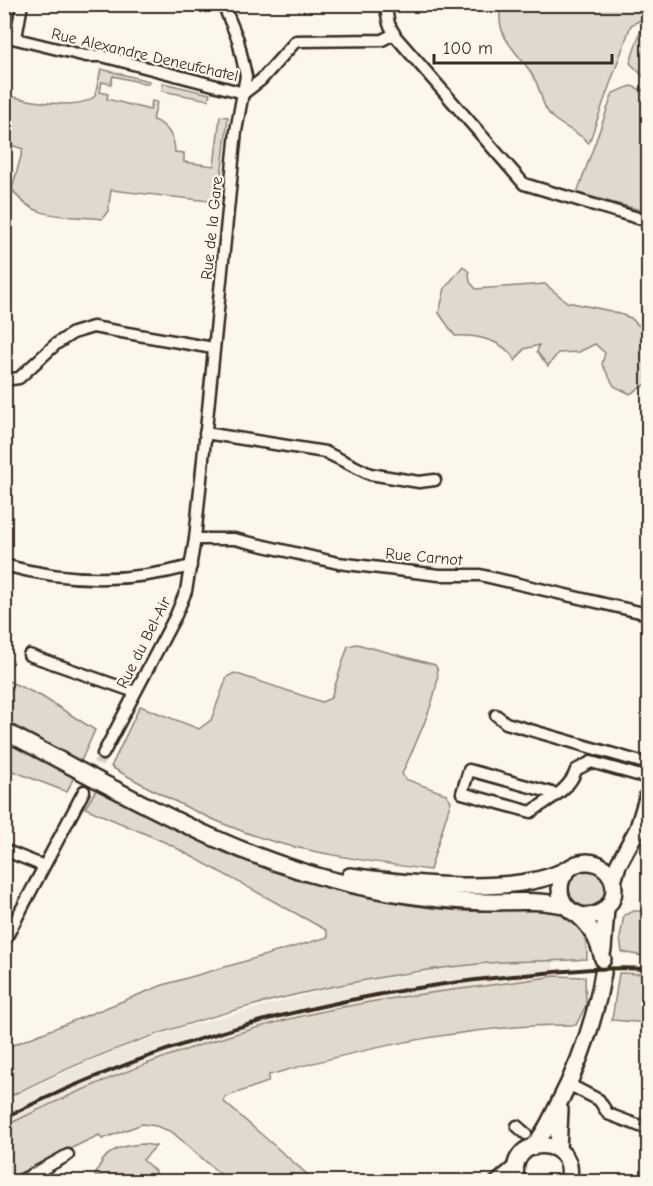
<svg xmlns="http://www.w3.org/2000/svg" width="653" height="1186" viewBox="0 0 653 1186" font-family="'Comic Neue',sans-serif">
	<rect width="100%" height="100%" fill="#fbf7ec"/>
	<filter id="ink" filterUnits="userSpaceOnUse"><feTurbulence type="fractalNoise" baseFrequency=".0167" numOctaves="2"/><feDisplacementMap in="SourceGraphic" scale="12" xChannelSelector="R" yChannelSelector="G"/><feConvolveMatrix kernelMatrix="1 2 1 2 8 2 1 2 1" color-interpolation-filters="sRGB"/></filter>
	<g filter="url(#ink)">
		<path fill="#ede8dd" d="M 545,961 L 553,962 L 555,976 L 369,1002 L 207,1044 L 106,1079 L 5,1126 L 5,1099 L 111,1052 L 171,1031 L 339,986 L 478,964 Z"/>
		<g fill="#dfd9ce" stroke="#8d8276" stroke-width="1.5">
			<path d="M 501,5 L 648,5 L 648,16 L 631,25 L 589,143 C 577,131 566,129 554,119 C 541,108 542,91 534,78 C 520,51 494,41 501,5 Z"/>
			<path d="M 648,25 L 648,81 L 630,63 L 641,29 Z"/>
			<path d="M 101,69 L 149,81 L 148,84 L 113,76 L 111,84 L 102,82 L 100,92 L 108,94 L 107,99 L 150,110 L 152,101 L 157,102 L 153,120 C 167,124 175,138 175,152 L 184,153 L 184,162 L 214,166 L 220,116 L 228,117 L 218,202 L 111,190 L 108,211 L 102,219 C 70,215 31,221 12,189 L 23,149 L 5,143 L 5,95 C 26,100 78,112 95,96 Z"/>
			<path d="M 163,83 L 210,94 L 208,100 L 162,91 Z"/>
			<path d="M 631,86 L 648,92 L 648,212 L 577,193 L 613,93 Z"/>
			<path d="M 463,266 L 469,272 L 470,282 L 476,289 L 545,284 L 567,302 L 611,311 L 631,318 L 638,325 L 648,328 L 648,383 L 630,394 L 614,386 L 602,364 L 605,353 L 595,344 L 579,352 L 558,353 L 548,366 L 537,352 L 539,345 L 524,349 L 515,361 C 505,340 476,335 455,336 L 439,313 L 445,288 Z"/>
			<path d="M 357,644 L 435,665 C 448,679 410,755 402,774 L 405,779 L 446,794 L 451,801 L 430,870 C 380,863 330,856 282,844 C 222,828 165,797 111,767 L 140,706 L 199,729 L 211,720 L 227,677 L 234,673 L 322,702 L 331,698 L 348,646 Z"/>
			<path d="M 4,679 L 41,696 L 95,730 L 67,792 L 5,768 Z"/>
			<path d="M 96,790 C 198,841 282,884 397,903 C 421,907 449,911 474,911 C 502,910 538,900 564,914 C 583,924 587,939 587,959 C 550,962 514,960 478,964 C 323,980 143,1026 5,1099 L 5,1048 L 163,985 L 328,937 L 326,930 L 169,844 L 85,808 Z"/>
			<circle cx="587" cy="888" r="18"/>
			<path d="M 634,911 L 648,911 L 648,957 L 622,952 L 620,938 L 624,915 Z"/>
			<path d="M 619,973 L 648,974 L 648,1023 L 612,1020 Z"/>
			<path d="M 555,976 L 585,977 L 586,1005 L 576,1025 C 472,1024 369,1047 269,1075 L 268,1082 L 225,1097 L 223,1101 L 315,1181 L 228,1181 L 172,1132 L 156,1126 L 142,1124 L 102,1139 L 99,1135 L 5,1180 L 5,1126 C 119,1069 244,1024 370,1002 C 432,991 494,986 555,976 Z"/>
			<path d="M 144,1144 L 156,1146 L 143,1160 L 156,1172 L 148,1181 L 112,1181 L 105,1177 L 95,1176 C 103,1151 119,1145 144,1144 Z"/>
		</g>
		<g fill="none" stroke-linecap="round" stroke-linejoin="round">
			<path stroke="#d5cec3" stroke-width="10" stroke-dasharray="10 5" stroke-linecap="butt" d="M 84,791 L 103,754"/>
			<defs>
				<g id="street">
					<path d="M 385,4 L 389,24 L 396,37 L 524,184 L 648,221"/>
					<path d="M 4,36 L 86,56 L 102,56 L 244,93"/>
					<path d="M 16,38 L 22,4"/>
					<path d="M 244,93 L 261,80 L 296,41 L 382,40 L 394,34"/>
					<path d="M 4,380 L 19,378 L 56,344 L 73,333 L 93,327 L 213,348"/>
					<path d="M 205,433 L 325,452 L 370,474 L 419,482 L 435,480"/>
					<path d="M 195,539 L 234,539 L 338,563 L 439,575 L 480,575 L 648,614"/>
					<path d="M 4,565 C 66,582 129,583 191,566"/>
					<path d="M 29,655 L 135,692"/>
					<path d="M 496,715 L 506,723 L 648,764"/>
					<path d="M 103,754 L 176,615 L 186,591 L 195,539 L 236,131 L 246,76 L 238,40 L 223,4"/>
					<path d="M 556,794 L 469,770 L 462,793 L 531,812 C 548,800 570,790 576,770 L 591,762 L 648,778"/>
					<path d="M 4,850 L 44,866"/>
					<path d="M 4,942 L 84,791"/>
					<path d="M 568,1084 L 599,1100 L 608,1114 L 648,1129"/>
					<path d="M 517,1126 L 526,1134"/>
					<path d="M 19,1182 L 68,1155"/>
					<path d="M 495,1182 L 516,1164"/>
				</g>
				<g id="secondary">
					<path d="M 4,731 C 118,789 232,860 358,886 C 400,895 442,901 484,902 C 512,902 538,899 566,906"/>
					<circle cx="587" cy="889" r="27"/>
					<path d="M 350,876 C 406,884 520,897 569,868"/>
					<path d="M 613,882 L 618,865 L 638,828 L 648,795"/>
					<path d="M 574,912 C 591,925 598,939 603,959"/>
					<path d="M 603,950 L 606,908"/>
					<path d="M 533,1146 C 544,1135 550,1121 557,1107 C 580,1063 595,1022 603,973"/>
					<path d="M 558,1150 L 560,1110"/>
					<path d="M 517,1182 C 503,1133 581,1134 568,1182"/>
				</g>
			</defs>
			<use href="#street" stroke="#3b2a1e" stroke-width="15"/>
			<use href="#secondary" stroke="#3b2a1e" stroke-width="20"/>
			<use href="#street" stroke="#fbf7ec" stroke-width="10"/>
			<use href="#secondary" stroke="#fbf7ec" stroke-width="15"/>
			<path stroke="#3b2a1e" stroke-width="4" d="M 4,1118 C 163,1039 336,993 513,976 C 558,972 603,966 648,969"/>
		</g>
	</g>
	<g text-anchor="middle" stroke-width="4.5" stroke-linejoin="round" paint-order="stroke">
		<g font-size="16" fill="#3b2a1e" stroke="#fbf7ec">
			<text transform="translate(145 54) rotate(13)" y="6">Rue Alexandre Deneufchatel</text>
			<text transform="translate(211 228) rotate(-84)" y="6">Rue de la Gare</text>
			<text transform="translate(424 556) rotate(5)" y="6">Rue Carnot</text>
			<text transform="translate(143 642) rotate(-63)" y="6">Rue du Bel-Air</text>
		</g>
	</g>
	<rect width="653" height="1186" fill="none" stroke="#fbf7ec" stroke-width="24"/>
	<rect x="12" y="12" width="629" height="1162" fill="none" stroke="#3b2a1e" stroke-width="2" filter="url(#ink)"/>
	<path d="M434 54v9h178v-9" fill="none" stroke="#3b2a1e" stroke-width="3"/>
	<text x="443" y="54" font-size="18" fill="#3b2a1e" stroke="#fbf7ec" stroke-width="4.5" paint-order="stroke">100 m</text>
</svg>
